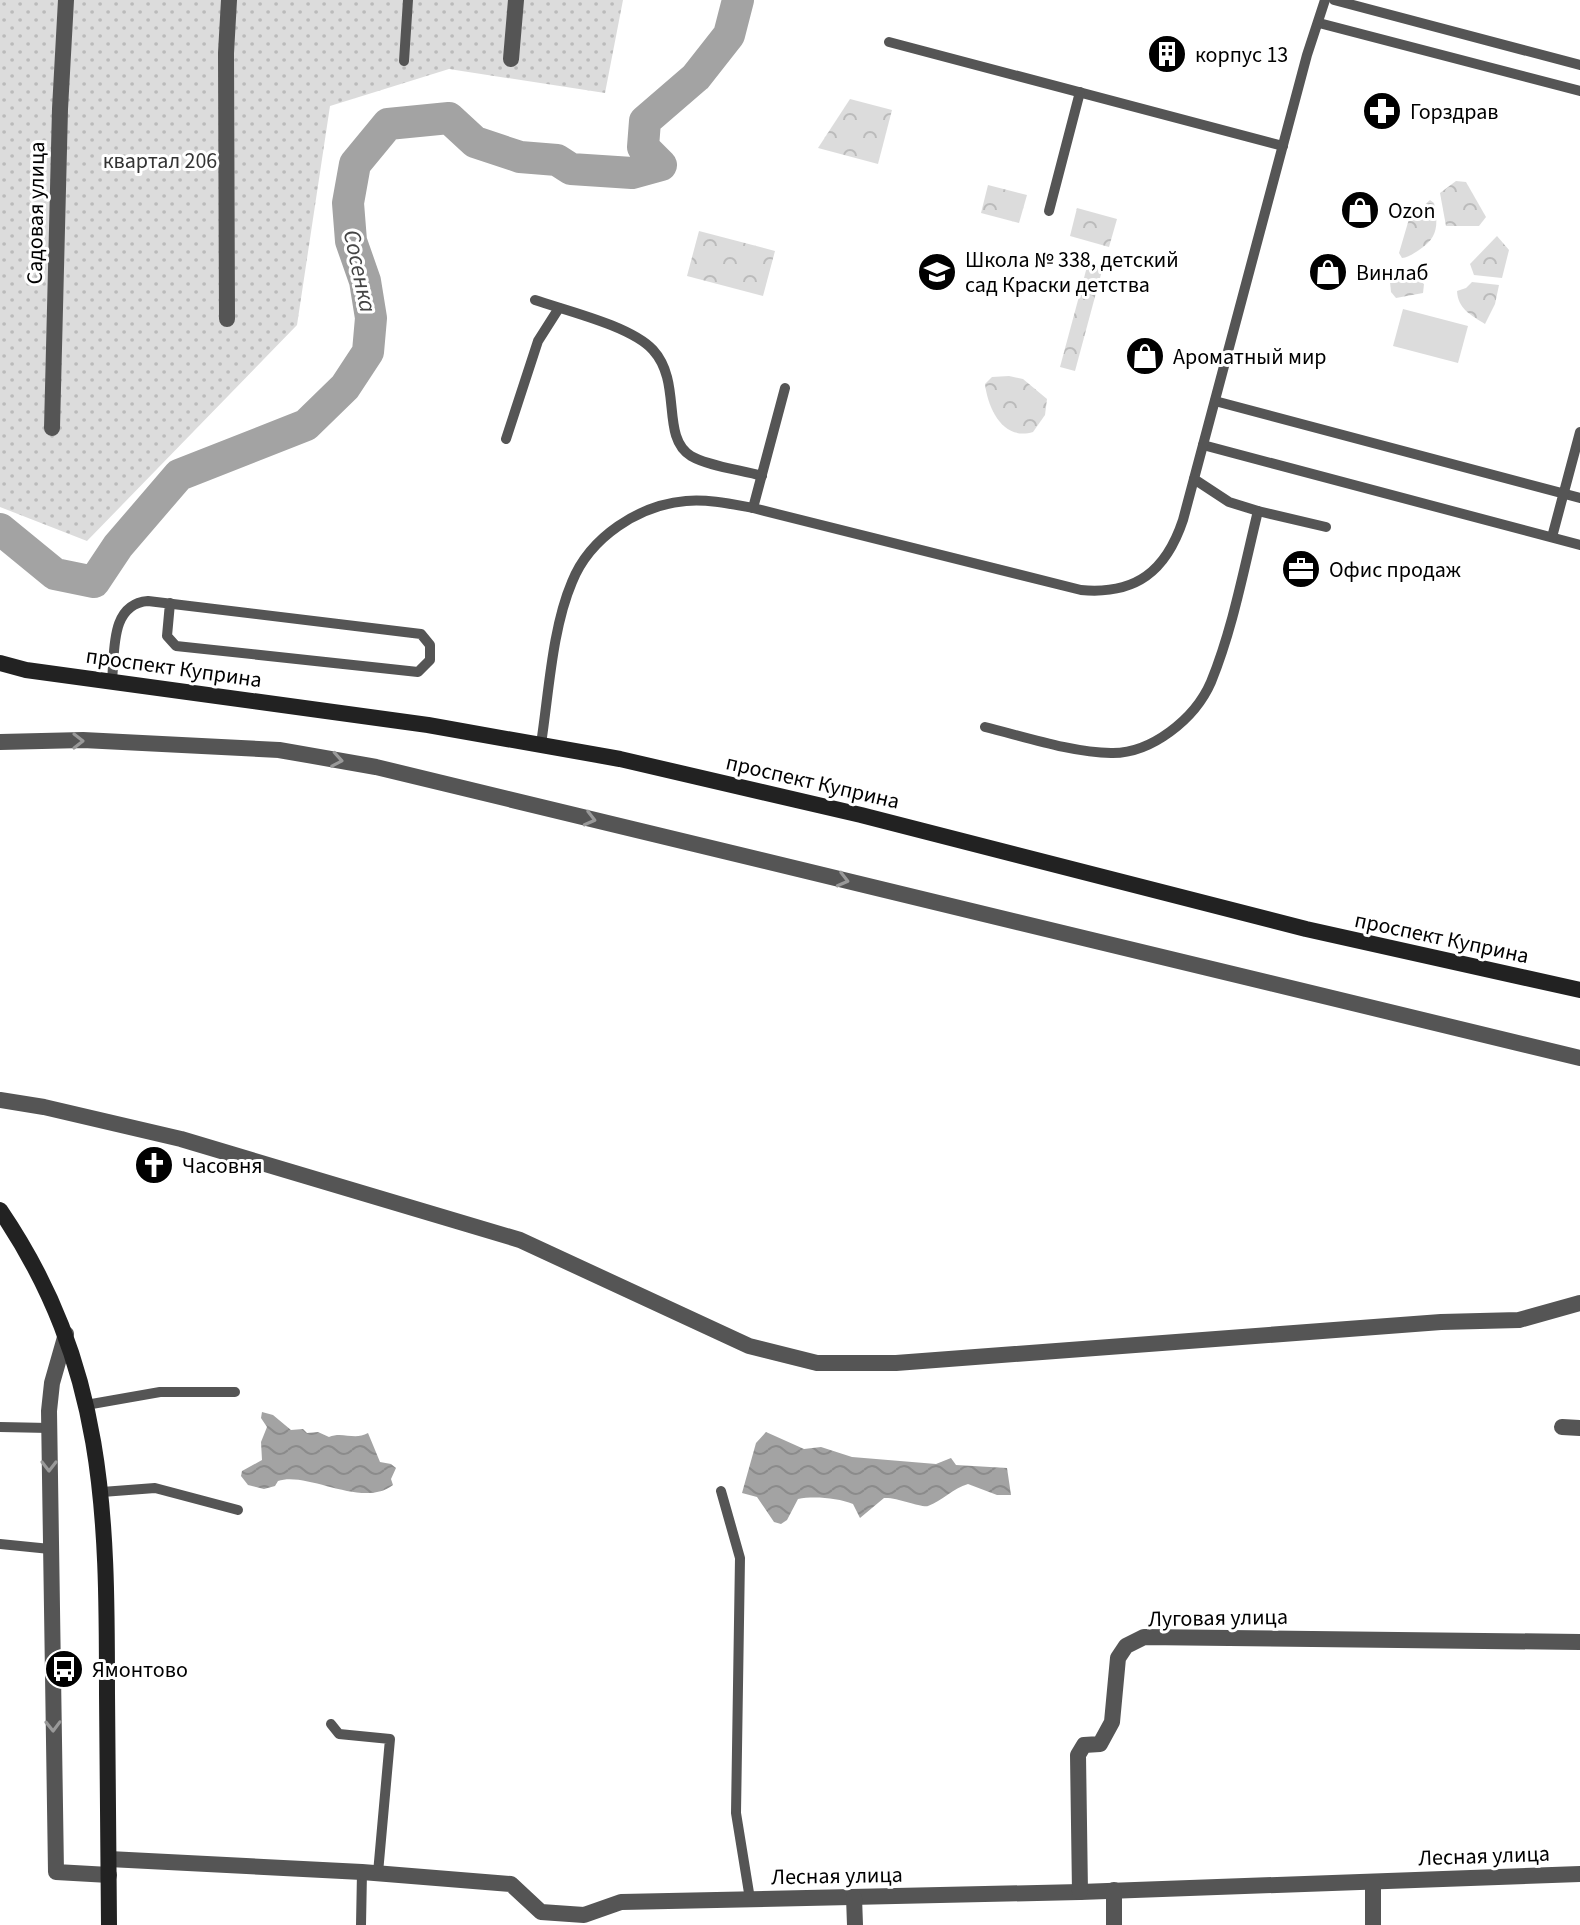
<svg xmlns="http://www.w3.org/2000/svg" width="1580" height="1925" viewBox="0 0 1580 1925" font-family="'Source Sans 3',sans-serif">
	<defs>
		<pattern id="park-crowns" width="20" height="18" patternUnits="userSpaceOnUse" patternTransform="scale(2)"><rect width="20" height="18" fill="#dcdcdc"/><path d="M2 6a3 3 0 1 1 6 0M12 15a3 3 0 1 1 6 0" fill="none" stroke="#bbb"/></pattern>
		<pattern id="garden-dots" width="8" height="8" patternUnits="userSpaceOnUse" patternTransform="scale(2)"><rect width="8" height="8" fill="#dcdcdc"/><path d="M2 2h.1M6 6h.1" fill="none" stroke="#bbb" stroke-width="1.8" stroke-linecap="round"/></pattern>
		<pattern id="water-waves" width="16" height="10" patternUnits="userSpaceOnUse" patternTransform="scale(2)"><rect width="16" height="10" fill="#a3a3a3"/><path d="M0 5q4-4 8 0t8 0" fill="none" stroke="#8b8b8b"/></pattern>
	</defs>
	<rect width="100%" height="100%" fill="#fff"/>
	<path fill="#dcdcdc" d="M 1403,309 L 1468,326 L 1458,363 L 1393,346 Z"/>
	<g fill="url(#park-crowns)">
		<path d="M 850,99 L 892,110 L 878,164 L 818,148 Z"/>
		<path d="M 1456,181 L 1466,182 L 1486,217 L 1479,226 L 1446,226 L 1440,193 Z"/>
		<path d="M 988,185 L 1027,195 L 1019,223 L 981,213 Z"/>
		<path d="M 1430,200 L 1434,203 C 1438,224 1439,237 1419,250 C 1413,254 1409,257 1402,258 L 1399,253 L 1409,219 Z"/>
		<path d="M 1077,208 L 1117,219 L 1109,247 L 1070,236 Z"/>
		<path d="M 699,231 L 775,251 L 763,296 L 687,276 Z"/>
		<path d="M 1497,236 L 1509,250 L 1502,278 L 1474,275 L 1470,264 Z"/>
		<path d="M 1088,263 L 1103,267 L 1075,371 L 1060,367 Z"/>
		<path d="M 1401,269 L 1424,284 L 1423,293 L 1396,298 L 1391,292 L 1390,282 Z"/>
		<path d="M 1472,282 L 1499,285 L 1495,304 L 1485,324 C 1471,315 1458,309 1457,291 L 1466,288 Z"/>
		<path d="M 1009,376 L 1023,379 L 1047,399 L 1045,415 L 1033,432 C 1003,441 988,409 985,384 L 992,377 Z"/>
	</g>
	<path fill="url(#garden-dots)" d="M 0,0 L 623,0 L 605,93 L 449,69 L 330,106 L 297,325 L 87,541 L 0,507 Z"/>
	<g fill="url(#water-waves)">
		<path d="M 262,1412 L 273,1415 L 291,1430 L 303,1429 L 307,1433 L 318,1432 L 329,1437 C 343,1431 354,1441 368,1433 L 380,1462 L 391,1464 L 396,1468 L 391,1479 L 393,1485 C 362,1509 308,1471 278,1481 L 275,1486 L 264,1489 L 248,1485 L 241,1476 L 242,1471 L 262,1460 L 261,1442 L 267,1427 L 261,1418 Z"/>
		<path d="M 766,1432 L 804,1449 L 821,1447 L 852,1457 L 936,1464 L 951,1458 L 956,1465 L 1007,1468 L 1011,1495 L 997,1495 L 968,1484 C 953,1488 942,1501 928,1506 C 922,1508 897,1497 884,1498 L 860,1518 L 853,1504 C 838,1498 814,1496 798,1499 L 787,1520 L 781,1524 L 774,1522 L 757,1497 L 742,1493 L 756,1443 Z"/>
	</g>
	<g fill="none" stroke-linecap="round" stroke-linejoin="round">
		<path stroke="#a3a3a3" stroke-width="32" d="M 0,529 L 55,574 L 94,582 L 118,546 L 179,475 L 306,425 L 345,387 L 368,352 L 371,318 L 365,281 L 351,241 L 348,203 L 355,164 L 388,124 L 449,118 L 475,142 L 520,157 L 557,160 L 571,169 L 632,173 L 661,165 L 643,147 L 645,121 L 696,77 L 729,35 L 738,0"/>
		<g stroke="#555" stroke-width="10">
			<path d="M 1334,0 L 1580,65"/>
			<path d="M 1319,23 L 1580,91"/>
			<path d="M 889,42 L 1283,146"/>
			<path d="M 404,61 L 408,0"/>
			<path d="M 1049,211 L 1080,92"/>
			<path d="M 535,300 C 567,311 631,326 653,350 C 683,383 660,437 691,456 C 708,466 741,470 762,476"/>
			<path d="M 1215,401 L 1580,498"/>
			<path d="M 506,439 L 538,341 L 559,308"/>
			<path d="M 1203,445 L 1580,545"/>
			<path d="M 1194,479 L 1229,502 L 1258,511"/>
			<path d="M 753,508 L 785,388"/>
			<path d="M 1552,537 L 1580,432"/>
			<path d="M 112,680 C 115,651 110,604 148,601 L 421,634 L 430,645 L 430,660 L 418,672 L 176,646 L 167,636 L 170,603"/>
			<path d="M 985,727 C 1022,736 1073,753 1111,753 C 1151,754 1195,719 1211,682 C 1233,628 1244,568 1258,511 L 1326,527"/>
			<path d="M 541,744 C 549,692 552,629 572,582 C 590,537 639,505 686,501 C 708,499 731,504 753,508 L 1081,590 C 1136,595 1166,571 1183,520 L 1307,55 L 1325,0"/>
			<path d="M 86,1405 L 160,1392 L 235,1392"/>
			<path d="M 0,1427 L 49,1428"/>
			<path d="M 721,1491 L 740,1558 L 736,1813 L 750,1899"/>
			<path d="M 102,1492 L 155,1488 L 238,1510"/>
			<path d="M 0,1544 L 50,1549"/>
			<path d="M 331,1724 L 339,1734 L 390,1739 L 378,1873"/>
			<path d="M 361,1925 L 362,1872"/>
		</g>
		<g stroke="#555" stroke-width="16">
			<path d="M 511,59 L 516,0"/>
			<path d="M 227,319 L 226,53 L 229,0"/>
			<path d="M 52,428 L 60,109 L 66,0"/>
			<path d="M 0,742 L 83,740 L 279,750 L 376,767 L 1580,1058"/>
			<path d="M 0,1100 L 44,1107 L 181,1139 L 520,1240 L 749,1346 L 817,1363 L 896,1363 L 1441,1322 L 1519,1320 L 1580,1303"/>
			<path d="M 66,1334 L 52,1383 L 49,1411 L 56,1872 L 109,1875"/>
			<path d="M 1562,1427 L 1580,1428"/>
			<path d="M 109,1859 L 362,1872 L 511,1884 L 541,1912 L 584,1915 L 621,1902 L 1080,1892 L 1580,1874"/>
			<path d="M 1373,1882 L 1373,1925"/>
			<path d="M 1114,1890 L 1114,1925"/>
			<path d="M 1080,1892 L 1078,1755 L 1084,1745 L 1100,1744 L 1112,1722 L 1118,1658 L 1126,1646 L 1144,1637 L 1580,1642"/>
			<path d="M 854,1897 L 855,1925"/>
		</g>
		<g stroke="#222" stroke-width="16">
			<path d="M 0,663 L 26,670 L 428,725 L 620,759 L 861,815 L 1306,929 L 1580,990"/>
			<path d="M 0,1210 C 106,1366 107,1512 107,1694 C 108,1771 109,1848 109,1925"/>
		</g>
	</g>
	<defs><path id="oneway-chevron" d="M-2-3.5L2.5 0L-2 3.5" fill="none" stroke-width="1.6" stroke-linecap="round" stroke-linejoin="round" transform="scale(2)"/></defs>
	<g stroke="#999">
		<use href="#oneway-chevron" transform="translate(78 741)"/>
		<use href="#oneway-chevron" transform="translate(337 760) rotate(10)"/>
		<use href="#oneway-chevron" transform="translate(590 819) rotate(14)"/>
		<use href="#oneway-chevron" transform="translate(843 880) rotate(14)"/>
		<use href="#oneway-chevron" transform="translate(49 1466) rotate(90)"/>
		<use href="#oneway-chevron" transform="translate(53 1726) rotate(89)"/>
	</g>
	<defs>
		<symbol id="building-disc" viewBox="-11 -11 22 22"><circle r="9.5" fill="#000" stroke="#fff"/><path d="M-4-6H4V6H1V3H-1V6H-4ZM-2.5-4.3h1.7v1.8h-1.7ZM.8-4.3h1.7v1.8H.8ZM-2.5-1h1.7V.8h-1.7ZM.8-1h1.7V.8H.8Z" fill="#fff"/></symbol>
		<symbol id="pharmacy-disc" viewBox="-11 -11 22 22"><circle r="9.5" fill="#000" stroke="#fff"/><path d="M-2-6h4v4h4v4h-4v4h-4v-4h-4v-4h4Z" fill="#fff"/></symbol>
		<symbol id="shop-disc" viewBox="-11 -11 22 22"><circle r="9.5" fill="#000" stroke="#fff"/><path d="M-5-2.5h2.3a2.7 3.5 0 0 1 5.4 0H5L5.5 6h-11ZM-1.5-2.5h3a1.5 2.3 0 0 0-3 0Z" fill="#fff"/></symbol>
		<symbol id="school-disc" viewBox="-11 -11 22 22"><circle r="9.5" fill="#000" stroke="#fff"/><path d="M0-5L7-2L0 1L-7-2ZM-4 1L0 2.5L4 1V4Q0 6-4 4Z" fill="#fff"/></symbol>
		<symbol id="office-disc" viewBox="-11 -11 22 22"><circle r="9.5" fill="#000" stroke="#fff"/><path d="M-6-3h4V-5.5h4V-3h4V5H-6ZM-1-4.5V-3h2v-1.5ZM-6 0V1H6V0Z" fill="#fff"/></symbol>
		<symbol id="church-disc" viewBox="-11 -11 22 22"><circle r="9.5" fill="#000" stroke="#fff"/><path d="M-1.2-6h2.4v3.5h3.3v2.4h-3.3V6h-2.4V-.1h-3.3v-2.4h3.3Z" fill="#fff"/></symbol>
		<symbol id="bus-disc" viewBox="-11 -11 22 22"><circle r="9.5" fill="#000" stroke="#fff"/><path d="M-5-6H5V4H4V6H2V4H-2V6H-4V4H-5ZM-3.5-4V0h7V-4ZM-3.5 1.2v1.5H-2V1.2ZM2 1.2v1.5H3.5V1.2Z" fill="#fff"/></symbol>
	</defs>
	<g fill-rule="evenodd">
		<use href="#building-disc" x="1145" y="32" width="44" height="44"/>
		<use href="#pharmacy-disc" x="1360" y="89" width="44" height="44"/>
		<use href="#shop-disc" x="1338" y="188" width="44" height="44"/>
		<use href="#school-disc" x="915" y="250" width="44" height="44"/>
		<use href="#shop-disc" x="1306" y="250" width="44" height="44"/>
		<use href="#shop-disc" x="1123" y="334" width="44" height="44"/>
		<use href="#office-disc" x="1279" y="547" width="44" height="44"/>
		<use href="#church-disc" x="132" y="1143" width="44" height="44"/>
		<use href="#bus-disc" x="42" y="1647" width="44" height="44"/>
	</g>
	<g text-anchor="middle" stroke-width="6" stroke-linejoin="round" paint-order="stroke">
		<g font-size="22" fill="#000" stroke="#fff" text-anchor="start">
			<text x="1195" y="62">корпус 13</text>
			<text x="1410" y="119">Горздрав</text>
			<text x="1388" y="218">Ozon</text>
			<text x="965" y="267">Школа № 338, детский<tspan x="965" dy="25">сад Краски детства</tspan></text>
			<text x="1356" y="280">Винлаб</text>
			<text x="1173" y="364">Ароматный мир</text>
			<text x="1329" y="577">Офис продаж</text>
			<text x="182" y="1173">Часовня</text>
			<text x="92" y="1677">Ямонтово</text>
		</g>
		<g font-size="22" fill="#333" stroke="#fff">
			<text x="160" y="168">квартал 206</text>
		</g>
		<g font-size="22" fill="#000" stroke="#fff">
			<text transform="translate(35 213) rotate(-89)" y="8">Садовая улица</text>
			<text transform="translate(174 667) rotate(8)" y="8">проспект Куприна</text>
			<text transform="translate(813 781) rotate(13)" y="8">проспект Куприна</text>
			<text transform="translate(1442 937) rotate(12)" y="8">проспект Куприна</text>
			<text transform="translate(1218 1617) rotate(-1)" y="8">Луговая улица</text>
			<text transform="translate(1484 1855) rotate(-2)" y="8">Лесная улица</text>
			<text transform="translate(837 1875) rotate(-1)" y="8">Лесная улица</text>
		</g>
		<g font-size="24" font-style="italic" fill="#444" stroke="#fff">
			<text transform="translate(360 271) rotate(78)" y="8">Сосенка</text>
		</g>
	</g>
</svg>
